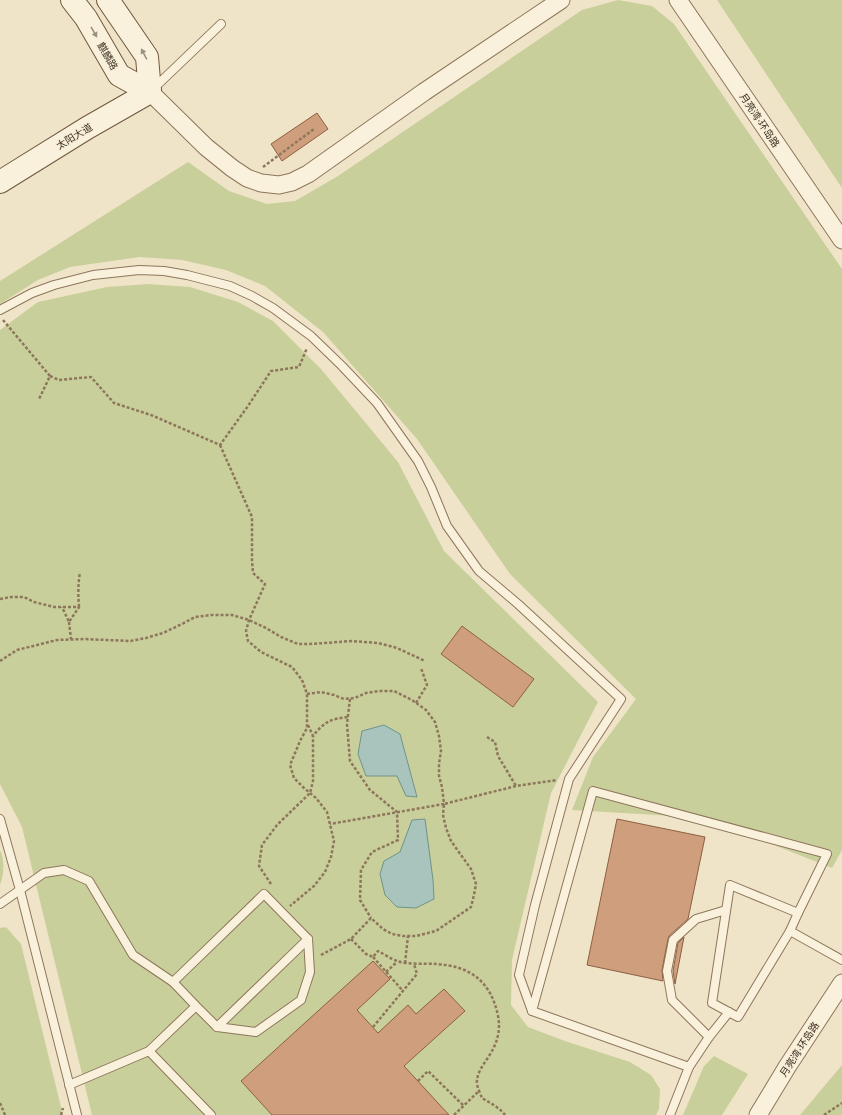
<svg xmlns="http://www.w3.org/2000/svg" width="842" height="1115" viewBox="0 0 842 1115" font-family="'Playfair Display','Noto Sans SC',serif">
	<rect width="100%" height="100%" fill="#f0e4c8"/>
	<g fill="#c9cf9b">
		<path d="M 618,0 L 652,6 L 674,24 L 842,269 L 842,850 L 832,868 L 706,818 L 572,810 L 593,757 L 636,699 L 510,574 L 417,439 L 323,332 L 265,286 L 226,270 L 182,260 L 140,257 L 70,267 L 38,280 L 0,304 L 0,281 L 188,162 L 229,191 L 267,204 L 295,201 L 338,176 L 582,10 Z"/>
		<path d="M 717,0 L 842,0 L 842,188 Z"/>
		<path d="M 148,284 L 190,287 L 238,302 L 273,321 L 321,369 L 398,462 L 444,551 L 598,702 L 551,793 L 512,960 L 511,1005 L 528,1027 L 565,1041 L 630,1062 L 651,1075 L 660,1089 L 659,1109 L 656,1115 L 92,1115 L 22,827 L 0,784 L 0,330 L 38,302 L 107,287 Z"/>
		<path d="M 0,850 C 5,860 4,875 0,885 Z"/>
		<path d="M 6,927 L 21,944 L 63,1115 L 0,1115 L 0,928 Z"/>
		<path d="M 714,1056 L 748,1074 L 722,1115 L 683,1115 L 704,1066 Z"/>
		<path d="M 842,1065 L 842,1115 L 800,1115 Z"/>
	</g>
	<g fill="#a9c4bc" stroke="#6f938a">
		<path d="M 384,725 L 400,734 L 417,797 L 406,796 L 397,776 L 366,776 L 358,754 L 362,731 Z"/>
		<path d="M 425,819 L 433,880 L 434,899 L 416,908 L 397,907 L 385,895 L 380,874 L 384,861 L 400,852 L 412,820 Z"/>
	</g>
	<g fill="#cf9f7d" stroke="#8d5f41">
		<path d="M 317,113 L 328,129 L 282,161 L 271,144 Z"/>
		<path d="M 462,626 L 534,679 L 513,707 L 441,654 Z"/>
		<path d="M 617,819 L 705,837 L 688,919 L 669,936 L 668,939 L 662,970 L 663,981 L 587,965 Z"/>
		<path d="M 684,937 L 675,984 L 673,971 L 678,943 Z"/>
		<path d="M 373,961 L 390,979 L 357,1010 L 378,1033 L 408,1005 L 416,1014 L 444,989 L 465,1011 L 404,1066 L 449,1115 L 272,1115 L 241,1081 Z"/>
	</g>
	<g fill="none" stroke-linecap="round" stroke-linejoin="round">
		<defs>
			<g id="service">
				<path d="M 153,89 L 221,24"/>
				<path d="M 0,310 L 32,293 L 54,285 L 93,275 L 139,270 L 164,271 L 187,275 L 230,286 L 252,296 L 273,308 L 311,336 L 342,366 L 377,403 L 418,461 L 431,487 L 447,526 L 479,571 L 518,604 L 621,699 L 569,779 L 535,905 L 519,975 L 532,1011 L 689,1067 L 670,1115"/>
				<path d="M 0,819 L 20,890 L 77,1115"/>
				<path d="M 730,885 L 798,913 L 790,931 L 738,1017 L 712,1003 Z"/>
				<path d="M 0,904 L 44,873 L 64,870 L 89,881 L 133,955 L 173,982"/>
				<path d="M 726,910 L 696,919 L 673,940 L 667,971 L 672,1000 L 709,1037 L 729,1012"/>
				<path d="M 790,931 L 842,960"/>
				<path d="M 532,1011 L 593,791 L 827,854 L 798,913"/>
				<path d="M 217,1027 L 256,1032 L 301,1000 L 310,972 L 308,939"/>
				<path d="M 149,1051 L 211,1115"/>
				<path d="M 689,1067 L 709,1037"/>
				<path d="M 69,1085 L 149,1051 L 196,1006 L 173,982 L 264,894 L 308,939 L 217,1027 L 196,1006"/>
			</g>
			<g id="minor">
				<path d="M 678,0 L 842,240"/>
				<path d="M 150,92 L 206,147 L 232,168 L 247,178 L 261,183 L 279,185 L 292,182 L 308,174 L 424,92 L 561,0"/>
				<path d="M 758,1115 L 787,1067 L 842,983"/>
			</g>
			<g id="secondary">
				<path d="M 72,0 L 86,18 L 119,75 L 150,92"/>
				<path d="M 108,0 L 147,57 L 150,92"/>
				<path d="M 0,182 L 87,128 L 150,92"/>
			</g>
		</defs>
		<use href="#service" stroke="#8d765c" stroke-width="10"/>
		<use href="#minor" stroke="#8d765c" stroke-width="19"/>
		<use href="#secondary" stroke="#6f573f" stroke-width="24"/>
		<g stroke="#8d765c" stroke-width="2.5" stroke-dasharray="3 2" stroke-linecap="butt">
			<path d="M 263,167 L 314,129"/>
			<path d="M 3,320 L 50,376 L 39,399"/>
			<path d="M 50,376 L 59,380 L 91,377 L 114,403 L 151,415 L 220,445 L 248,406 L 271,371 L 299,367 L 307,348"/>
			<path d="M 220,445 L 252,517 L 252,561 L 253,573 L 265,584 L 249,620 L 246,631 L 248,641 L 261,652 L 292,667 L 302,680 L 307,694 L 307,728 L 300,741 L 290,765 L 294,778 L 304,788 L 316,798 L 327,812 L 334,841 L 331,857 L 325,872 L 314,886 L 290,906"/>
			<path d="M 0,599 L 11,597 L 24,597 L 34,602 L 54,607 L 79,607 L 69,622 L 62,607"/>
			<path d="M 79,607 C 78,595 78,584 80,572"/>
			<path d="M 69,622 L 71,639"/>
			<path d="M 0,661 L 17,650 L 57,640 L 84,639 L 130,641 L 146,638 L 163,633 L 182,624 L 195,617 L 211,615 L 232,615 L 249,620 L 266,628 L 281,637 L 298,644 L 310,644 L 352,641 L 378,643 L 397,648 L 425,661"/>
			<path d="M 307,694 L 321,692 L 334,695 L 344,699 L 355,698 L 366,693 L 379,691 L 394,691 L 412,700 L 426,710 L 435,722 L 439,736 L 441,751 L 439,764 L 439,776 L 442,787 L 444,804 L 330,824"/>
			<path d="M 350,699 L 347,724 L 350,761 L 370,790 L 397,812 L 398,840 L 372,852 L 361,870 L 360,900 L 371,918"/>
			<path d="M 416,703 L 427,685 L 421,668"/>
			<path d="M 308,725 L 313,736 C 324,722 330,719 348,717"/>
			<path d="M 487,737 L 495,742 L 498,756 L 516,786"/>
			<path d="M 271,884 L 259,866 L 262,845 L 277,825 L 310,793 L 313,781 L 313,736"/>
			<path d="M 351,939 L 366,954 L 373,957 L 378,951 C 384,954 391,959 397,961 C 408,965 425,963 436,964 C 470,966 491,981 498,1016 C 501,1030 497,1044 489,1056 C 484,1064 478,1071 477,1080 C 476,1085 480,1093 482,1098 C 490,1103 499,1107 505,1115"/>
			<path d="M 321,955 L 351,939 L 371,918 L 383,929 L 392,934 L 403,936 L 416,936 L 436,931 L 471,907 L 474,895 L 476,884 L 471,869 L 451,841 L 446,828 L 443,815 L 444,804 L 516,786 L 557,780"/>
			<path d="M 373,957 L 403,991"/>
			<path d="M 405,963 L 408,936"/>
			<path d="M 386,972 L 397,962"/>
			<path d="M 373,1027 L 417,974 L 414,964"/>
			<path d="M 418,1081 L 428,1071 L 464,1106"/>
			<path d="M 0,1103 L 5,1115"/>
			<path d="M 61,1115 L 63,1108"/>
			<path d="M 454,1115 L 479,1091"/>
			<path d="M 824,1115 L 842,1103"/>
		</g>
		<use href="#service" stroke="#faf1dc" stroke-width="8"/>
		<use href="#minor" stroke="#faf1dc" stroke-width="17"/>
		<use href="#secondary" stroke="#faf1dc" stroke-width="22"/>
	</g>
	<defs><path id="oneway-solid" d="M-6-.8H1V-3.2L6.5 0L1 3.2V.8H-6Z"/></defs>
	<g fill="#9c907e">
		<use href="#oneway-solid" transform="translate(94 32) rotate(60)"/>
		<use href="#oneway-solid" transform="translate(144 54) rotate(-118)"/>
	</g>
	<g text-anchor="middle" stroke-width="3" stroke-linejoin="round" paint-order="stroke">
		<g font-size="10" fill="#3d2e20" stroke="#f7eed8">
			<text transform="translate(108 56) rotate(60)" y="4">麒麟路</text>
			<text transform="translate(760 120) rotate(56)" y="4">月亮湾·环岛路</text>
			<text transform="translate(74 136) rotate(-31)" y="4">太阳大道</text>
			<text transform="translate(799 1049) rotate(-57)" y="4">月亮湾·环岛路</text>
		</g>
	</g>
</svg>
